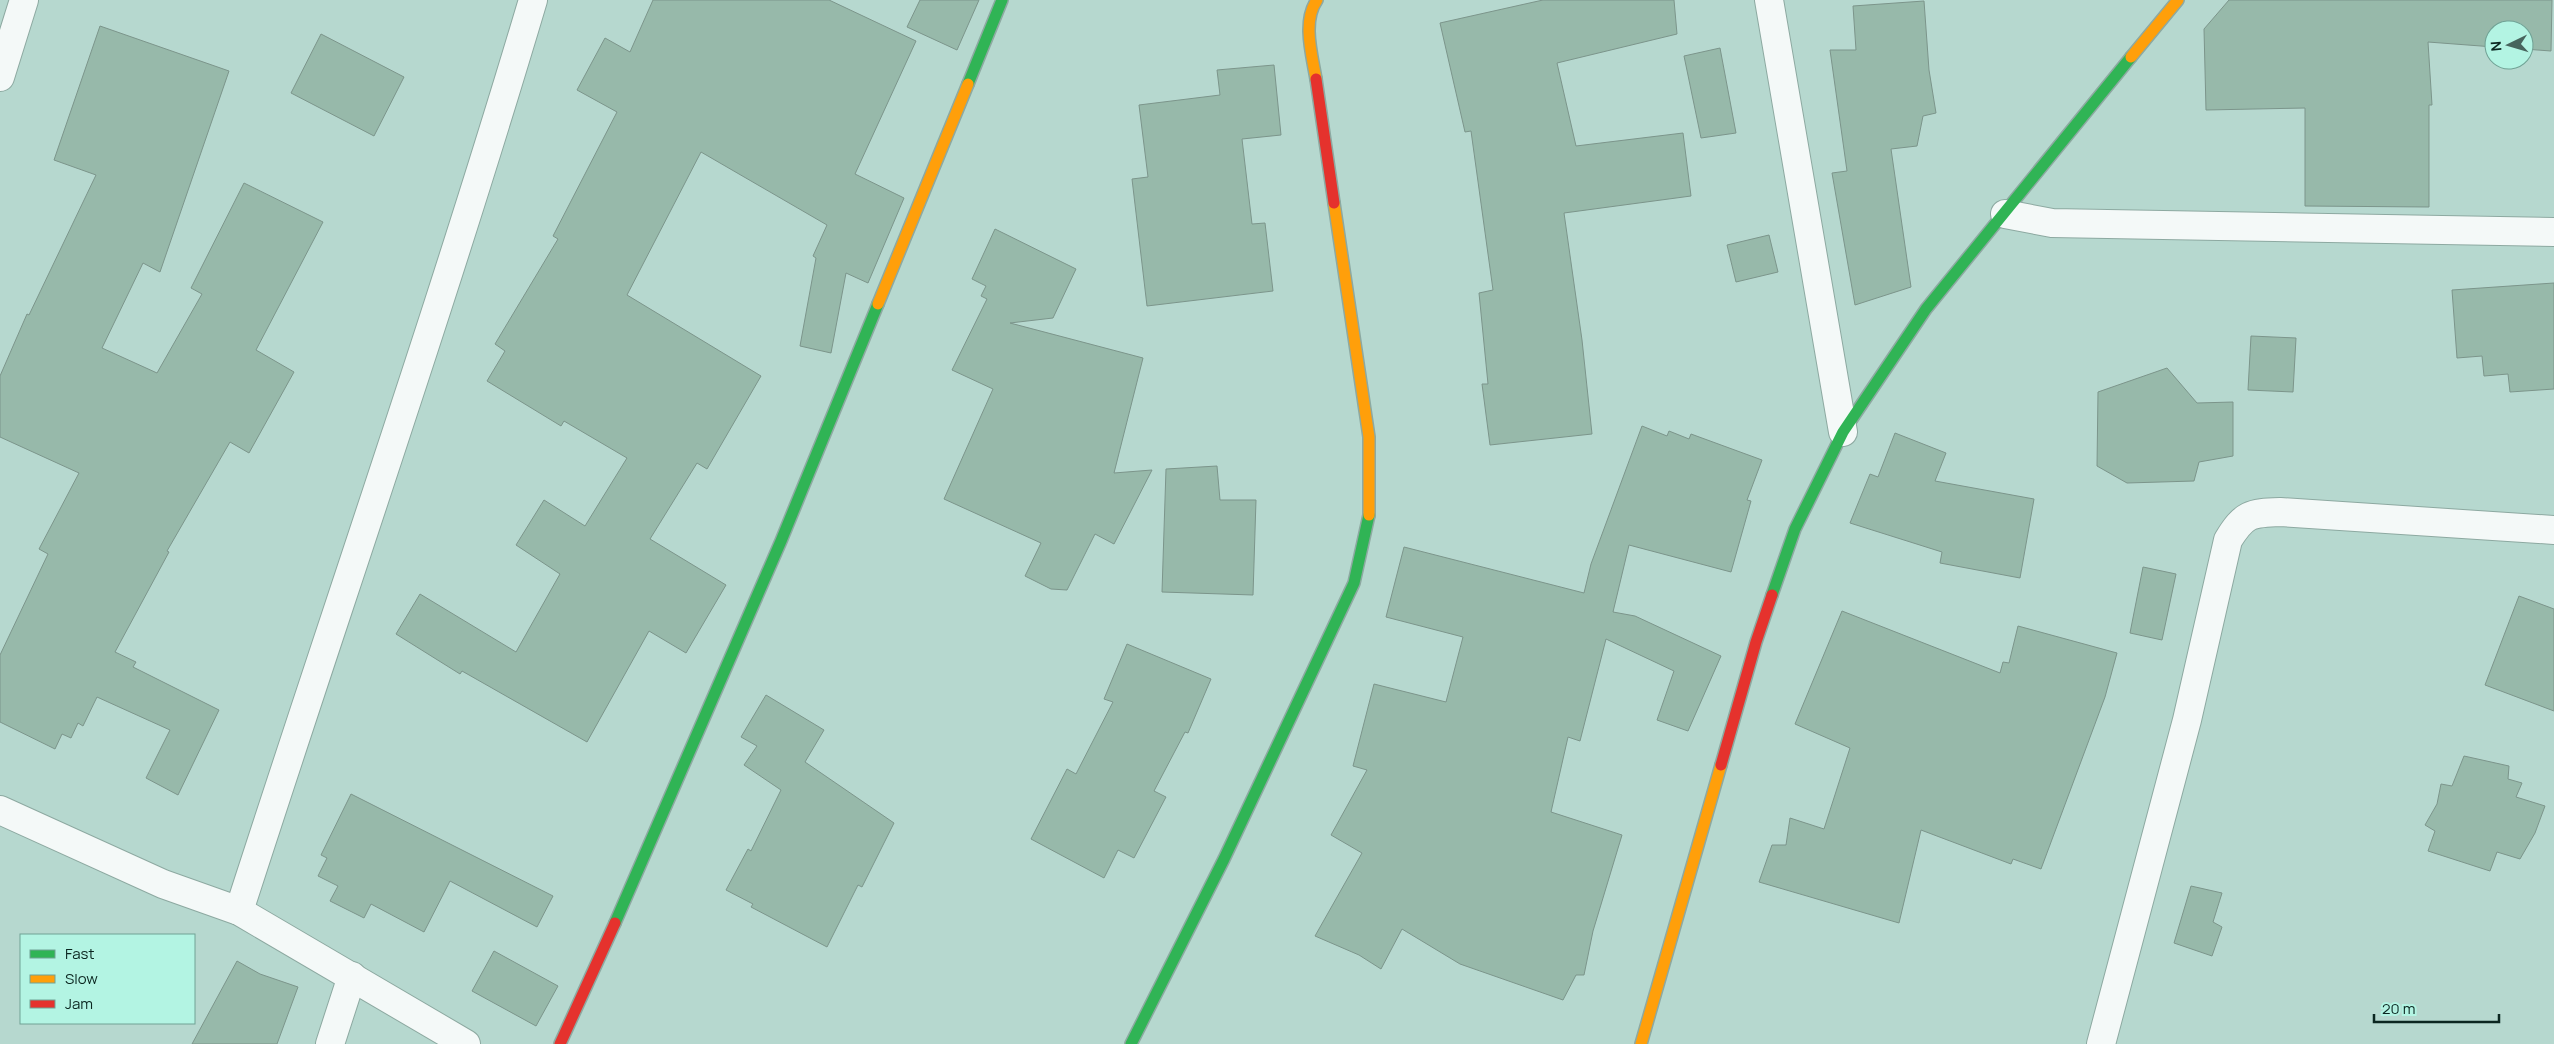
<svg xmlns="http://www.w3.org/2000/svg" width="2554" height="1044" viewBox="0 0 2554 1044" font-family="Manrope,sans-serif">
	<rect width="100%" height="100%" fill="#b6d8cf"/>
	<g fill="#97b9aa" stroke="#7c958b">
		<path d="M 653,0 L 829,0 L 916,41 L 855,174 L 904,198 L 868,283 L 846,273 L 831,353 L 800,346 L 816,258 L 813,256 L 827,225 L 701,152 L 627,295 L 761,376 L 707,469 L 697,463 L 650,539 L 726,585 L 686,653 L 649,631 L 587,742 L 462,671 L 460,674 L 396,634 L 420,594 L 516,652 L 560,574 L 516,545 L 544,500 L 585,526 L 627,458 L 564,421 L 561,426 L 487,381 L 505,351 L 495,344 L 558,239 L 553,236 L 617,112 L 577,90 L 605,38 L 630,52 Z"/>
		<path d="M 920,0 L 979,0 L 957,50 L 907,27 Z"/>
		<path d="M 1543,0 L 1674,0 L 1677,34 L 1557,63 L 1576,146 L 1683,133 L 1691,196 L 1564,213 L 1582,340 L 1592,434 L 1490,445 L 1482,384 L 1488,384 L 1479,293 L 1493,290 L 1471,131 L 1465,132 L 1440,23 Z"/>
		<path d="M 2229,0 L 2552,0 L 2551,51 L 2524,49 L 2524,30 L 2494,30 L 2494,47 L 2428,42 L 2432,105 L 2429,105 L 2429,207 L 2305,206 L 2305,108 L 2206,110 L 2204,29 Z"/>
		<path d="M 1924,1 L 1929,70 L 1936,113 L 1923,116 L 1917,146 L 1891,149 L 1911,287 L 1855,305 L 1832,173 L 1847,171 L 1830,50 L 1856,50 L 1853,6 Z"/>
		<path d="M 100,26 L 229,71 L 160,272 L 143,263 L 102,348 L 157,373 L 202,294 L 191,288 L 244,183 L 323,222 L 256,350 L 294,372 L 249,453 L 230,442 L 167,551 L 169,552 L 115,652 L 136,662 L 133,667 L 219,710 L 178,795 L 146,778 L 170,730 L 97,697 L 83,726 L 78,723 L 71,738 L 62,734 L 55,749 L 0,722 L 0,655 L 48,554 L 39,549 L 79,473 L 0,437 L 0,376 L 27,314 L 29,315 L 96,175 L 54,160 Z"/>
		<path d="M 321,34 L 404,77 L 374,136 L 291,93 Z"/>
		<path d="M 1720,48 L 1736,133 L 1701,138 L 1684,56 Z"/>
		<path d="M 1274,65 L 1281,135 L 1242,139 L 1252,224 L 1265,223 L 1273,291 L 1147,306 L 1132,179 L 1148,177 L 1139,105 L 1220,95 L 1217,70 Z"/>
		<path d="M 995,229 L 1076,269 L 1053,318 L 1010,323 L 1143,358 L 1114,473 L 1152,470 L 1114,544 L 1095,534 L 1067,590 L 1051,589 L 1025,576 L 1041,543 L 944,499 L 993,389 L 952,370 L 987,299 L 981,296 L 986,286 L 972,279 Z"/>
		<path d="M 1769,235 L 1778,272 L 1736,282 L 1727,245 Z"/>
		<path d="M 2554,283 L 2554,389 L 2510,392 L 2508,374 L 2484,376 L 2482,356 L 2457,358 L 2452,290 Z"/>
		<path d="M 2251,336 L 2296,338 L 2293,392 L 2248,390 Z"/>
		<path d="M 2167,368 L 2197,403 L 2233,402 L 2233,456 L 2199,462 L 2194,481 L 2127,483 L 2097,466 L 2098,392 Z"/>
		<path d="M 1642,426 L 1667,436 L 1669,431 L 1689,439 L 1691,434 L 1762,460 L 1747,500 L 1751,501 L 1731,572 L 1629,545 L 1613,612 L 1635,616 L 1721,656 L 1688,731 L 1657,720 L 1674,671 L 1606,639 L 1580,741 L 1568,737 L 1551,812 L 1622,835 L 1593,931 L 1584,975 L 1576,975 L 1563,1000 L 1460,964 L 1402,929 L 1381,969 L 1359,955 L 1315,936 L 1362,853 L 1331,835 L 1367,770 L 1353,766 L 1374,684 L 1446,702 L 1463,637 L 1386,617 L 1404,547 L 1584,593 L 1591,564 Z"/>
		<path d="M 1895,433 L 1946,453 L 1935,481 L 2034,499 L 2020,578 L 1940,563 L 1942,552 L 1850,523 L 1870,474 L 1878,477 Z"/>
		<path d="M 1217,466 L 1220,500 L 1256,500 L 1253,595 L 1162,592 L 1166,469 Z"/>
		<path d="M 2143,567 L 2176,574 L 2162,640 L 2130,633 Z"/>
		<path d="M 2519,596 L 2554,609 L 2554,711 L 2485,685 Z"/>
		<path d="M 1842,611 L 2000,673 L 2003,662 L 2009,663 L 2018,626 L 2117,653 L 2105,697 L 2041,869 L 2013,859 L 2011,864 L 1921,830 L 1899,923 L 1759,882 L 1772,845 L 1786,845 L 1790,818 L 1824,829 L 1850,748 L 1795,724 Z"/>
		<path d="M 1127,644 L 1211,679 L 1188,733 L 1185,732 L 1154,791 L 1166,797 L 1134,858 L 1118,850 L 1104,878 L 1031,839 L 1067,769 L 1076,774 L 1113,702 L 1104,699 Z"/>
		<path d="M 766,695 L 824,730 L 805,762 L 894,823 L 862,887 L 858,885 L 827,947 L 751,907 L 753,904 L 726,890 L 748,849 L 751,851 L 781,790 L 744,765 L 757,746 L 741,737 Z"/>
		<path d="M 2464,756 L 2509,766 L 2508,779 L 2522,783 L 2516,797 L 2545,806 L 2535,833 L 2520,859 L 2497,852 L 2490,871 L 2428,851 L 2435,831 L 2425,825 L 2437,804 L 2441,784 L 2452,786 Z"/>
		<path d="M 351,794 L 553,896 L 537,927 L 450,881 L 424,932 L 371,904 L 364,918 L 330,901 L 338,886 L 318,876 L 327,858 L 321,855 Z"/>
		<path d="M 2191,886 L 2222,893 L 2213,922 L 2222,927 L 2212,956 L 2174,943 Z"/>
		<path d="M 494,951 L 558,986 L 536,1026 L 472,991 Z"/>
		<path d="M 237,961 L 260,974 L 298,987 L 277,1044 L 192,1044 Z"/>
	</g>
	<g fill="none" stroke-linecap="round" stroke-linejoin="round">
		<defs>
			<g id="street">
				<path d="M 1769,0 L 1843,432"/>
				<path d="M 0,77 L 24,0"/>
				<path d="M 2005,214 L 2052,223 L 2554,232"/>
				<path d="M 0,810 L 163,884 L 239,911 L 466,1044"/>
				<path d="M 239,911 C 337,607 442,306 533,0"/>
				<path d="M 330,1044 L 352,976"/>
				<path d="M 2101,1044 L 2187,720 L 2228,540 C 2244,514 2250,513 2280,512 L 2554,530"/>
			</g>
			<g id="fast">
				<path d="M 968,84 L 1002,0"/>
				<path d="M 1772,595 L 1795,529 L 1843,432 L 1926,309 L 2131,57"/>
				<path d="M 615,923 L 781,541 L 878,304"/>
				<path d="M 1131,1044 L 1224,859 L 1354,583 L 1369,515"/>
			</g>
			<g id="slow">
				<path d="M 2131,57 L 2178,0"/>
				<path d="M 1316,79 C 1312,55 1302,21 1317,0"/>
				<path d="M 1334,203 L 1369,437 L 1369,515"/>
				<path d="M 878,304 L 968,84"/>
				<path d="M 1641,1044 L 1721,765"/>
			</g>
			<g id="jam">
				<path d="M 1316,79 L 1334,203"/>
				<path d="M 1721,765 L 1756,642 L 1772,595"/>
				<path d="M 560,1044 L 615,923"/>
			</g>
		</defs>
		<use href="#street" stroke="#8da9a1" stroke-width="30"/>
		<use href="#fast" stroke="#8da9a1" stroke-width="14"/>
		<use href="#slow" stroke="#8da9a1" stroke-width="14"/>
		<use href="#jam" stroke="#8da9a1" stroke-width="14"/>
		<use href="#street" stroke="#f4f9f8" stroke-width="28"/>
		<use href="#fast" stroke="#30b455" stroke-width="11"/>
		<use href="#slow" stroke="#ff9f0a" stroke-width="11"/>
		<use href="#jam" stroke="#e5322d" stroke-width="11"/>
	</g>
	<rect x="20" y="934" width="175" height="90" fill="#b3f4e3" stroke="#70a295"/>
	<rect x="30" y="950" width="25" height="8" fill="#30b455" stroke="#70a295"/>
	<text x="65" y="959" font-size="15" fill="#0b2620">Fast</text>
	<rect x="30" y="975" width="25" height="8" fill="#ff9f0a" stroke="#70a295"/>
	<text x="65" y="984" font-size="15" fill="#0b2620">Slow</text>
	<rect x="30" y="1000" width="25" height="8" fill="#e5322d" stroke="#70a295"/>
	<text x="65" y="1009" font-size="15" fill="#0b2620">Jam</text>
	<g transform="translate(2509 45) rotate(265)"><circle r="24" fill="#b3f4e3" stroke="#70a295"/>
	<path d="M0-4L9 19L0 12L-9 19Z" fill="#47645d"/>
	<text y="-8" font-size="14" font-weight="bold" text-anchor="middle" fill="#0b2620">N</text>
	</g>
	<path d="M2374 1014v8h125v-8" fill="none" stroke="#0b2620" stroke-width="2.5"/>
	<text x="2382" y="1014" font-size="15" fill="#0b2620" stroke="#b3f4e3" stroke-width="4" paint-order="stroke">20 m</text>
</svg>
